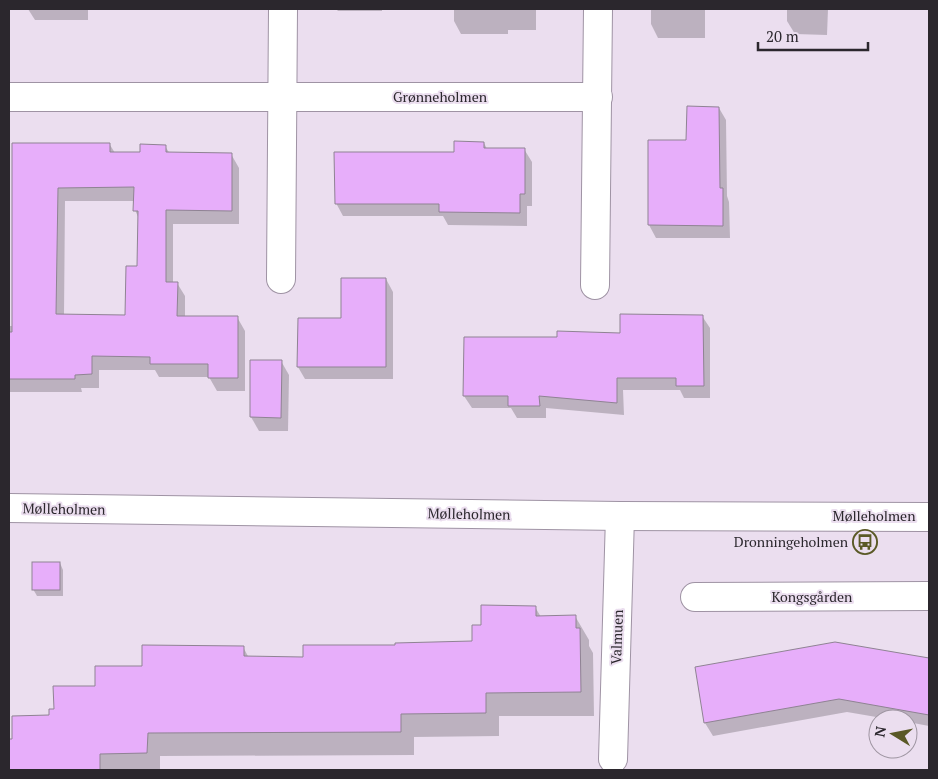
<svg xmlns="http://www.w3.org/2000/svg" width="938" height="779" viewBox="0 0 938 779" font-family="'PT Serif',serif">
	<rect width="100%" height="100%" fill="#ebdeef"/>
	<g fill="#0003" fill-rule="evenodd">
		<path d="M 28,9 L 88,9 L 88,20 L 35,20 Z"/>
		<path d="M 336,9 L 382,9 L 382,11 L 338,11 Z"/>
		<path d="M 454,9 L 536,9 L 536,30 L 508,30 L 508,34 L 461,34 L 454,21 Z"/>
		<path d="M 651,9 L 705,9 L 705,38 L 658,38 L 651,24 Z"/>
		<path d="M 787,9 L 828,9 L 827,35 L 795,34 L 787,21 Z"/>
		<path d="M 719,108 L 726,120 L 727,196 L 729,202 L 730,238 L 656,238 L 649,225 L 650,141 L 688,141 Z"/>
		<path d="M 484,143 L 487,149 L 524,149 L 532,162 L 532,206 L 527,206 L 527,226 L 448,225 L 443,216 L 343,216 L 336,203 Z"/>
		<path d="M 110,145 L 115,153 L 141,153 L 165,146 L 170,154 L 231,154 L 239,168 L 239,224 L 173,224 L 173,283 L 177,283 L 185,296 L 185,317 L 237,317 L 245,331 L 245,391 L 217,391 L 209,377 L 159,377 L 155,370 L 99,370 L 99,388 L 81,388 L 82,392 L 9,392 L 9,326 L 13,326 L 13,222 ZM 65,201 L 135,201 L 135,210 L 139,219 L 138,267 L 126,316 L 64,316 Z"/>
		<path d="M 386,279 L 393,292 L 393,379 L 305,379 L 298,367 L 342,319 Z"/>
		<path d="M 702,316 L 710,328 L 710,398 L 684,398 L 680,390 L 623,390 L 624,415 L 546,408 L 546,418 L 517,418 L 511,408 L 472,408 L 464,396 L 558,338 L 621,334 Z"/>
		<path d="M 251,361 L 281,361 L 289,375 L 288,431 L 259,431 L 251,417 Z"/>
		<path d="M 60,563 L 63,570 L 63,596 L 37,596 L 33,589 Z"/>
		<path d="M 535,607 L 541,617 L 575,616 L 589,640 L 589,646 L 593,653 L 594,716 L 499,716 L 499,736 L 414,737 L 414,755 L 160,756 L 160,770 L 9,770 L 9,740 L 13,740 L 51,716 L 55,710 L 97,687 L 143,667 L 243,647 L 249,658 L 305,658 L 396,647 L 474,642 L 482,626 Z"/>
		<path d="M 835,643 L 929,660 L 929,726 L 908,722 L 908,719 L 888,719 L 847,712 L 713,736 L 705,723 Z"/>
	</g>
	<g fill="#e7aefa" stroke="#8f8393" fill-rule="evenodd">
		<path d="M 687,106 L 719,107 L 720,188 L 723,188 L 723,226 L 648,225 L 648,140 L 686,140 Z"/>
		<path d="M 454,141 L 484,142 L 484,148 L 525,148 L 525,194 L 520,194 L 520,213 L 439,212 L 439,204 L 335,204 L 334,152 L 454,152 Z"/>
		<path d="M 12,143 L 110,143 L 110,152 L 140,152 L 140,144 L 166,145 L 166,152 L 232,153 L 232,211 L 166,210 L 166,282 L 178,282 L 177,316 L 238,316 L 238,378 L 208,378 L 208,364 L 150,364 L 150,357 L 92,356 L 92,374 L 75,375 L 75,379 L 9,379 L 9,332 L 12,332 ZM 134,187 L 133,211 L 138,211 L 137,266 L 126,266 L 125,315 L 56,314 L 58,188 Z"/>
		<path d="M 341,278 L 386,278 L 386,367 L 297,367 L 298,318 L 341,318 Z"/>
		<path d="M 620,314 L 703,315 L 704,386 L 676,386 L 676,378 L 617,378 L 617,403 L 539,396 L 540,406 L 508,406 L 508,396 L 463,396 L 464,337 L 557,337 L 557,331 L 620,333 Z"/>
		<path d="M 250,360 L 282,360 L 281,418 L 250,417 Z"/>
		<rect x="32" y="562" width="28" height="28"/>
		<path d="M 481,605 L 536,606 L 536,616 L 576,615 L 576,628 L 580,628 L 581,692 L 486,693 L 486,713 L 401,714 L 401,732 L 148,733 L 147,753 L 100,754 L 100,770 L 9,770 L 9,739 L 12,739 L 12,716 L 49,715 L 49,709 L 54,709 L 53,686 L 95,686 L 95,666 L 142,666 L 142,645 L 244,646 L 244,656 L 303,657 L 303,645 L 395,645 L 395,643 L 472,641 L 472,625 L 481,625 Z"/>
		<path d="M 835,642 L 929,658 L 929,715 L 839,699 L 704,723 L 695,667 Z"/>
	</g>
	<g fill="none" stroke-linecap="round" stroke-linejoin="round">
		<defs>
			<g id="minor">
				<path d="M 9,97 L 598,97"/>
				<path d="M 281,279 L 283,9"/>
				<path d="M 595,285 L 598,9"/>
				<path d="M 695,597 L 929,596"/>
				<path d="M 613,759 L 620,516"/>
			</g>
			<path id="tertiary" d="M 9,508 L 620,516 L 929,517"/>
		</defs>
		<use href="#minor" stroke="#9f93a4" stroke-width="30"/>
		<use href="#tertiary" stroke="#9f93a4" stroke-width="30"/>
		<use href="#minor" stroke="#fff" stroke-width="28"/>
		<use href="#tertiary" stroke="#fff" stroke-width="28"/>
	</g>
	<defs>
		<symbol id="bus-ring" viewBox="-11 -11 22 22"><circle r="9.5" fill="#ebdeef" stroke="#5a5926" stroke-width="1.5"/><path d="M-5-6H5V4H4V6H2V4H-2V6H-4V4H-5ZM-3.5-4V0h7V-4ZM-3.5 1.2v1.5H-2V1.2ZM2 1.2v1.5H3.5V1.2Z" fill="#5a5926"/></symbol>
	</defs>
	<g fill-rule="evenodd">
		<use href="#bus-ring" x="851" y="528" width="28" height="28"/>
	</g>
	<g text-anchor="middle" stroke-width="4" stroke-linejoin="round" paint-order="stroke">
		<g font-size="14" fill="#2b272d" stroke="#ebdeef">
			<text x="440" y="102">Grønneholmen</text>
			<text transform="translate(64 509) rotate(1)" y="5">Mølleholmen</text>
			<text transform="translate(469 514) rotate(1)" y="5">Mølleholmen</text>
			<text x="874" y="521">Mølleholmen</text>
			<text x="812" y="602">Kongsgården</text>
			<text transform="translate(617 637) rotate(-88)" y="5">Valmuen</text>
		</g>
		<g font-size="14" fill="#2b272d" stroke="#ebdeef" text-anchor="end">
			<text x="848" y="547">Dronningeholmen</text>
		</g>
	</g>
	<rect width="938" height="779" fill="none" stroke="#2b272d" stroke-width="20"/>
	<g transform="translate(893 734) rotate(280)"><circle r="24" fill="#ebdeef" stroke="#9e95a1"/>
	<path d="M0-4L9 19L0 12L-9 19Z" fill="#5a5926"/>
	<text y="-8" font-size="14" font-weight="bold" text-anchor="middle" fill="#2b272d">N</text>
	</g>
	<path d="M758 42v8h110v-8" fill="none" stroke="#2b272d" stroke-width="2.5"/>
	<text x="766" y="42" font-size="15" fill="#2b272d" stroke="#ebdeef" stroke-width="4" paint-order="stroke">20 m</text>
</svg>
